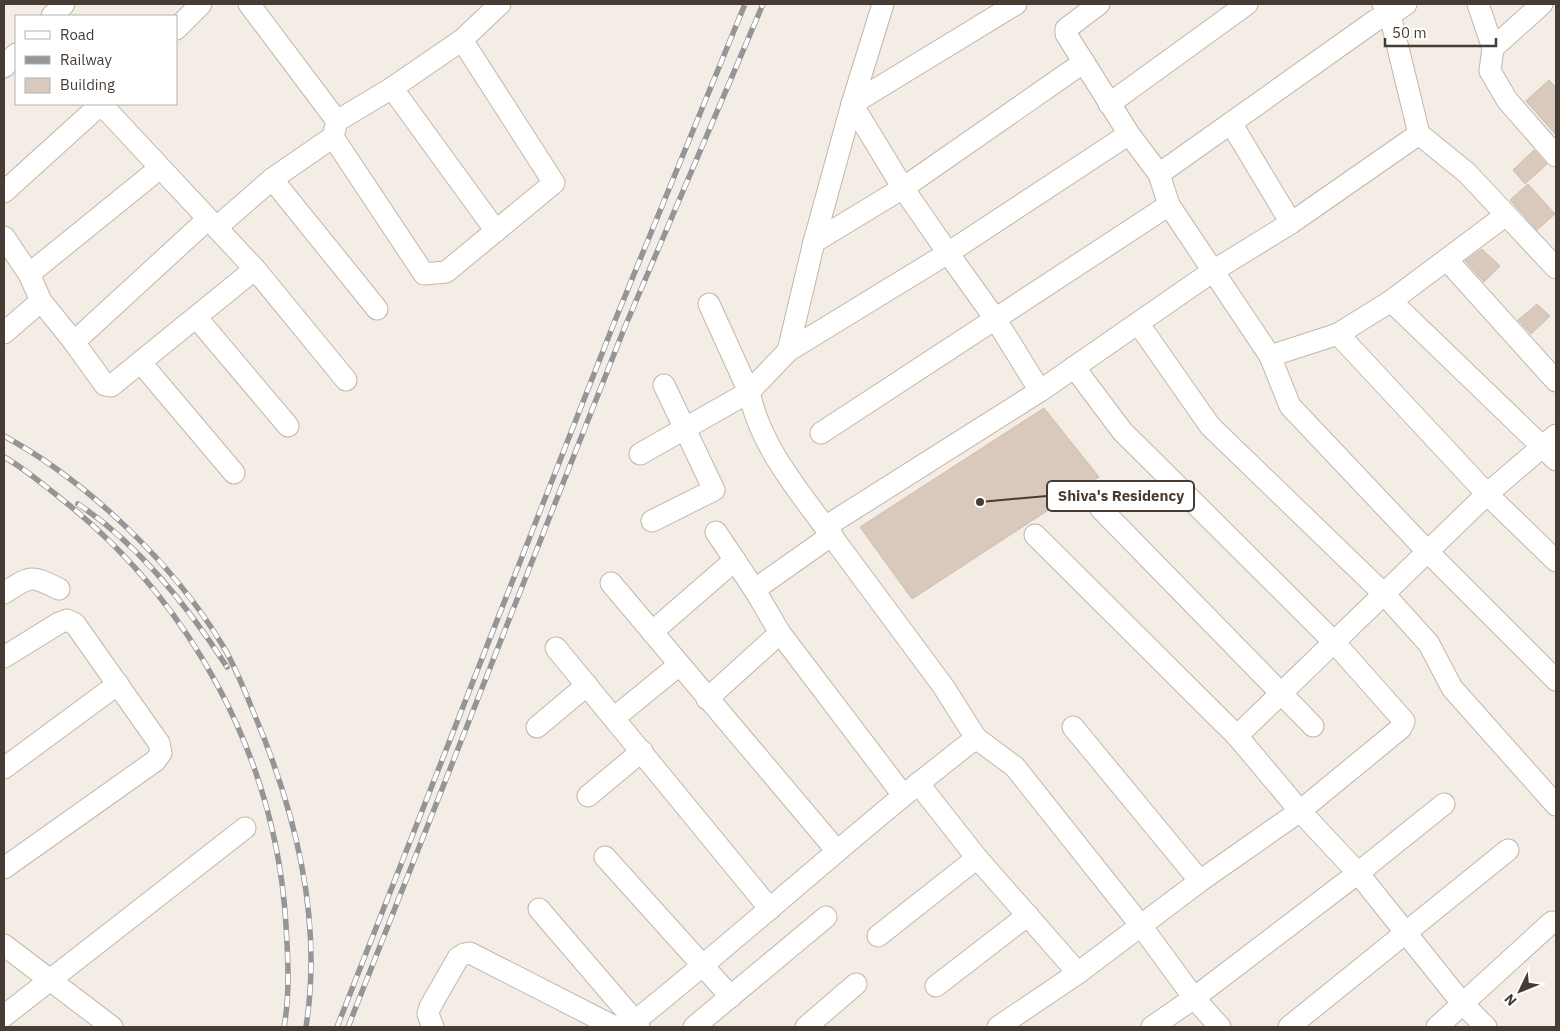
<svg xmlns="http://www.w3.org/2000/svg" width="1560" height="1031" viewBox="0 0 1560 1031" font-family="'IBM Plex Sans',sans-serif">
	<rect width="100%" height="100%" fill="#f4ede5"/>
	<g fill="#d9c9bc" stroke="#d1bdac">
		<path d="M 1549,80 L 1556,88 L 1556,135 L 1526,101 Z"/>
		<path d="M 1534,150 L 1547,164 L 1525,184 L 1513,170 Z"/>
		<path d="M 1528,184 L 1555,214 L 1537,230 L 1510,200 Z"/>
		<path d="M 1482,249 L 1500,266 L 1484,282 L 1465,261 Z"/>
		<path d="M 1537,304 L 1550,316 L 1531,334 L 1518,320 Z"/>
		<path d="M 1044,408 L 1099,477 L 912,599 L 860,527 Z"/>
	</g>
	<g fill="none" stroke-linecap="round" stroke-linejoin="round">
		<defs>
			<g id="minor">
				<path d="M 249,4 L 337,121 L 333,137 L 424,274 L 446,272 L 554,183 L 462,40 L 500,4"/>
				<path d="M 883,4 L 852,104 L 1016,4"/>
				<path d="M 1099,4 L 1066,29 L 1066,34 L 1129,134 L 1159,174 L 1169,205 L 1270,356 L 1338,334 L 1487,494 L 1556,435"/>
				<path d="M 1478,4 L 1493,48 L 1490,71 L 1507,100 L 1556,156"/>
				<path d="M 52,16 L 64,4"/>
				<path d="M 176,29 L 201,4"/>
				<path d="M 1493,48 L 1542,4"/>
				<path d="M 4,67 L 16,54"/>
				<path d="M 392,88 L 496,231"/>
				<path d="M 101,104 L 255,269 L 346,380"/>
				<path d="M 852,104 L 814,242 L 788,351 L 948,253 L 996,320 L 1040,391 L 825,527 L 943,686 L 976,738 L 1015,767 L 1142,927 L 1194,998 L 1358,873 L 1300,811 L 1237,736 L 1487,494 L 1556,561"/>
				<path d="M 852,104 L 903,188 L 948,253 L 1129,134"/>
				<path d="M 1109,104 L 1247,4"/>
				<path d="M 337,121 L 392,88 L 462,40"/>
				<path d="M 1231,123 L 1291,223"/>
				<path d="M 1419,134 L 1467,173 L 1556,268"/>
				<path d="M 1159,174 L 1376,20 L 1390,15 L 1406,4"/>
				<path d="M 272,179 L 377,309"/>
				<path d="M 4,192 L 100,105"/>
				<path d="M 217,227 L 272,179 L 333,137"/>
				<path d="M 4,237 L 29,274 L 41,301 L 74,342 L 105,385 L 111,386 L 255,269"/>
				<path d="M 814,242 L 903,188 L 1084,62"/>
				<path d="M 1447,260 L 1556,381"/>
				<path d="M 29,274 L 160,168"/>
				<path d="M 1391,301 L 1556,460"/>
				<path d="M 196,317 L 288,426"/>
				<path d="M 1138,323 L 1210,426 L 1385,595 L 1429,644 L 1452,688 L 1556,805"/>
				<path d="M 4,333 L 41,301"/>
				<path d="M 1338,334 L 1391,301 L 1506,215"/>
				<path d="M 74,342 L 208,219"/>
				<path d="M 788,351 L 749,392 C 760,444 794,485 825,527"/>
				<path d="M 1270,356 L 1290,406 L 1428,552 L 1556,680"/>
				<path d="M 142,364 L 234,473"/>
				<path d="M 1074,367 L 1122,431 L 1335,643 L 1404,721 L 1401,728 L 1300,811 L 1200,881 L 1078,973"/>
				<path d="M 1040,391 L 1213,271 L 1291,223 L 1419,134 L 1390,15 L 1383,4"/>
				<path d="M 821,433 L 1169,205"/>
				<path d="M 640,454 L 749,392 L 709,304"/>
				<path d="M 1101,509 L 1313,726"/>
				<path d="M 652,521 L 714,490 L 664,385"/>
				<path d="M 716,532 L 756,592"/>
				<path d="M 832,535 L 761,585 L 756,592 L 780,633 L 903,795"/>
				<path d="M 1035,535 L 1237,736"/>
				<path d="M 611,583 L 837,851"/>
				<path d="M 4,593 C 31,576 29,574 59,589"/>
				<path d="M 652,632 L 735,560"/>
				<path d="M 556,648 L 770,909"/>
				<path d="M 4,657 L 59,623 L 67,620 L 75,624 L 159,743 L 161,753 L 155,761 L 4,868"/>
				<path d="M 707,699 L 780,633"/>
				<path d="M 614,718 L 679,665"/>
				<path d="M 537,727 L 587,685"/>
				<path d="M 1073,727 L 1200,881"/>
				<path d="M 4,768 L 118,684"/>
				<path d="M 918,783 L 977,858 L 1078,973 L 998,1027"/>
				<path d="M 588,796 L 642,751"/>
				<path d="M 1444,804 L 1358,873 L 1462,1003 L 1486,1027"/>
				<path d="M 605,857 L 731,997"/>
				<path d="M 539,909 L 635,1021 L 628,1027"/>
				<path d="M 878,936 L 977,858"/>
				<path d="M 4,945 L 112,1027"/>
				<path d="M 936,986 L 1028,915"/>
				<path d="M 4,1016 L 245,828"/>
				<path d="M 433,1027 L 428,1014 L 430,1007 L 458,958 L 464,954 L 470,953 L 615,1027"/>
				<path d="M 639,1027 L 635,1021 C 750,929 859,828 976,738"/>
				<path d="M 694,1027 L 826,917"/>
				<path d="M 806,1027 L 856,984"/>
				<path d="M 1152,1027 L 1194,998 L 1220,1027"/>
				<path d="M 1289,1027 L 1508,850"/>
				<path d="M 1437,1027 L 1552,922"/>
			</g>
		</defs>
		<use href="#minor" stroke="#c3b6aa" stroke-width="23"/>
		<use href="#minor" stroke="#fff" stroke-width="21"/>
		<defs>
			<g id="rail">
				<path d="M 4,436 C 87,481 174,564 223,646 C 235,666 244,689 253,711 C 295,810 323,918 306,1027"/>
				<path d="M 4,457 C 24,468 41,483 59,497 C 191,600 276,757 286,925 C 288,959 290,994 284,1027"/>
				<path d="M 78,504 C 137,543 189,608 227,667"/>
				<path d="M 337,1027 L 616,318 L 745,4"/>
				<path d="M 348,1027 L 624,329 L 763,4"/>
			</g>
		</defs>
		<use href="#rail" stroke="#959595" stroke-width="5.5"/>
		<use href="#rail" stroke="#fff" stroke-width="4" stroke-dasharray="11" stroke-linecap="butt"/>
	</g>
	<path fill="none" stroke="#473c34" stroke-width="2" d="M980 502L1047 496"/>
	<circle fill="#473c34" stroke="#fff" stroke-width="2" cx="980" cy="502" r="5"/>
	<rect fill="#fff" stroke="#473c34" stroke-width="2" x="1047" y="481" width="147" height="30" rx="5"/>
	<g font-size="15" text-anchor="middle" font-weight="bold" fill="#473c34">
		<text x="1121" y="501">Shiva's Residency</text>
	</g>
	<rect width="1560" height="1031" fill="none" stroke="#473c34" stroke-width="10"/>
	<rect x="15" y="15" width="162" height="90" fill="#ffffff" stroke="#b5b1ae"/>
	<rect x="25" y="31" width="25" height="8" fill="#ffffff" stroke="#b5b1ae"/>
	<text x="60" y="40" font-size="15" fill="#473c34">Road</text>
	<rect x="25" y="56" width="25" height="8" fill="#959595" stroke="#b5b1ae"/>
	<text x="60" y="65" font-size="15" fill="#473c34">Railway</text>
	<rect x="25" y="78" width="25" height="15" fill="#d9c9bc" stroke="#b5b1ae"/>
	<text x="60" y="90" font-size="15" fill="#473c34">Building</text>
	<g transform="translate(1520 991) rotate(227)" stroke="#ffffff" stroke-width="4" paint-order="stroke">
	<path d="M0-4L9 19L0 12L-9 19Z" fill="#473c34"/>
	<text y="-8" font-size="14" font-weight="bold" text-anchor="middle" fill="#473c34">N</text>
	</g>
	<path d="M1385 38v8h111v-8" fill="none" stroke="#473c34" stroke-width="2.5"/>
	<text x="1392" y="38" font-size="15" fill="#473c34" stroke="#ffffff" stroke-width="4" paint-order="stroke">50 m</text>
</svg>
